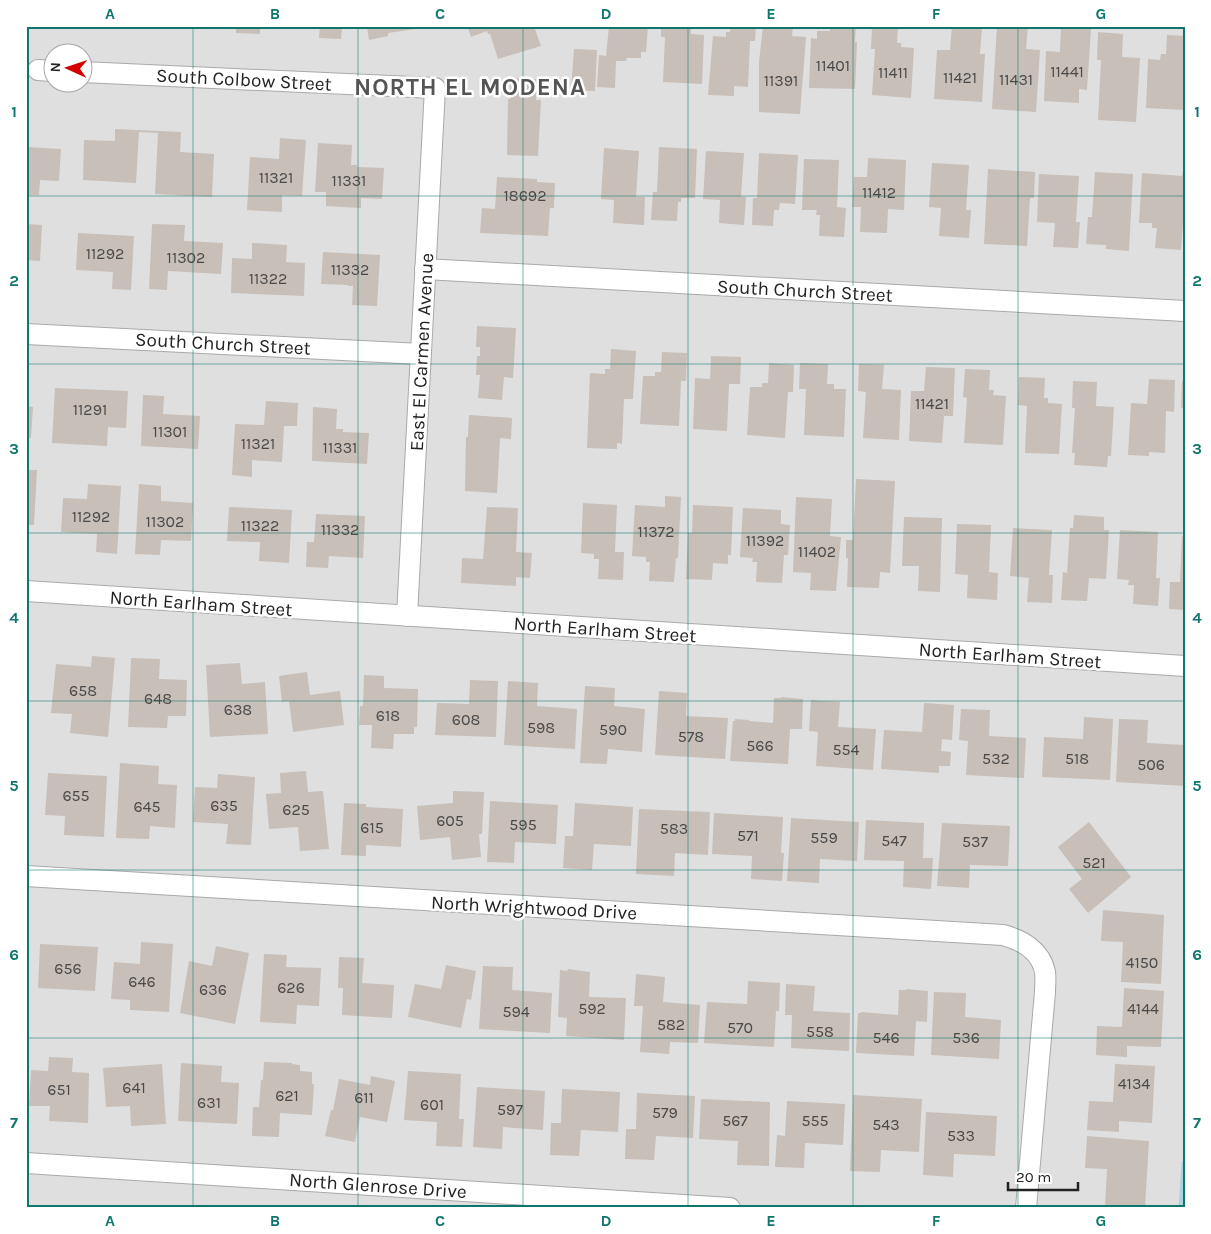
<svg xmlns="http://www.w3.org/2000/svg" width="1211" height="1234" viewBox="0 0 1211 1234" font-family="Karla,sans-serif">
	<rect width="100%" height="100%" fill="#f2efe9"/>
	<path fill="#e0dfdf" fill-rule="evenodd" d="M 26,26 L 1185,26 L 1185,1161 L 1182,1208 L 26,1208 ZM 52,52 L 82,52 L 82,82 L 52,82 Z"/>
	<g fill="none" stroke-linecap="round" stroke-linejoin="round">
		<path stroke="#aad3df" stroke-width="7" d="M 1182,1208 L 1185,1164"/>
	</g>
	<g fill="#c7bfb8">
		<path d="M 236,26 L 260,26 L 260,34 L 236,33 Z"/>
		<path d="M 320,26 L 342,26 L 341,39 L 319,38 Z"/>
		<path d="M 367,26 L 415,26 L 416,29 L 388,33 L 388,36 L 369,40 Z"/>
		<path d="M 467,26 L 534,26 L 541,46 L 498,59 L 490,34 L 488,34 L 487,31 L 471,37 Z"/>
		<path d="M 609,26 L 648,26 L 646,52 L 641,52 L 641,58 L 627,58 L 626,61 L 616,61 L 615,88 L 597,87 L 599,55 L 606,56 Z"/>
		<path d="M 661,26 L 687,26 L 687,29 L 691,29 L 691,34 L 704,35 L 702,84 L 663,82 L 665,37 L 661,37 Z"/>
		<path d="M 730,26 L 756,26 L 755,41 L 750,41 L 748,87 L 734,86 L 734,96 L 708,95 L 713,36 L 726,37 L 726,32 L 730,32 Z"/>
		<path d="M 763,26 L 793,26 L 792,36 L 806,37 L 800,114 L 759,112 L 759,62 Z"/>
		<path d="M 831,26 L 856,26 L 855,42 L 857,42 L 855,89 L 809,88 L 811,38 L 817,39 L 817,31 L 830,31 Z"/>
		<path d="M 872,26 L 898,26 L 897,43 L 901,43 L 901,47 L 914,48 L 911,98 L 872,95 L 875,49 L 871,49 Z"/>
		<path d="M 952,26 L 982,27 L 980,54 L 985,54 L 982,102 L 934,99 L 937,50 L 950,50 Z"/>
		<path d="M 997,26 L 1028,26 L 1026,49 L 1040,50 L 1036,112 L 992,109 Z"/>
		<path d="M 1061,27 L 1091,29 L 1087,90 L 1079,89 L 1079,103 L 1044,101 L 1046,51 L 1060,52 Z"/>
		<path d="M 1098,32 L 1123,34 L 1122,57 L 1140,58 L 1136,122 L 1098,120 L 1101,60 L 1097,60 Z"/>
		<path d="M 1167,35 L 1185,36 L 1185,110 L 1146,108 L 1148,59 L 1160,60 L 1161,54 L 1166,54 Z"/>
		<path d="M 574,49 L 597,50 L 595,91 L 571,90 Z"/>
		<path d="M 511,78 L 537,79 L 536,100 L 541,100 L 538,156 L 507,155 L 508,99 L 510,99 Z"/>
		<path d="M 115,129 L 181,132 L 180,152 L 214,154 L 212,197 L 155,194 L 158,133 L 139,132 L 136,183 L 83,180 L 84,140 L 115,141 Z"/>
		<path d="M 280,138 L 306,140 L 302,196 L 282,195 L 282,212 L 247,210 L 250,157 L 279,159 Z"/>
		<path d="M 318,143 L 352,145 L 351,165 L 357,165 L 357,167 L 384,168 L 382,199 L 361,198 L 361,208 L 326,206 L 326,192 L 315,192 Z"/>
		<path d="M 26,147 L 61,149 L 59,181 L 40,180 L 39,195 L 26,195 Z"/>
		<path d="M 659,147 L 697,149 L 695,198 L 681,198 L 681,202 L 678,202 L 677,221 L 651,220 L 653,192 L 657,192 Z"/>
		<path d="M 604,148 L 639,151 L 636,197 L 645,197 L 644,225 L 613,223 L 614,200 L 601,199 Z"/>
		<path d="M 706,151 L 744,153 L 741,197 L 746,197 L 744,225 L 719,223 L 720,200 L 703,199 Z"/>
		<path d="M 759,153 L 798,155 L 795,204 L 780,203 L 779,210 L 774,210 L 773,226 L 752,225 L 753,198 L 757,198 Z"/>
		<path d="M 868,158 L 906,160 L 904,210 L 888,209 L 887,233 L 860,232 L 861,207 L 852,207 L 854,177 L 867,177 Z"/>
		<path d="M 804,159 L 839,160 L 837,207 L 846,208 L 844,237 L 819,236 L 820,215 L 816,215 L 817,210 L 802,210 Z"/>
		<path d="M 932,163 L 969,165 L 966,210 L 971,210 L 969,238 L 939,236 L 941,208 L 929,207 Z"/>
		<path d="M 988,169 L 1035,172 L 1034,198 L 1030,198 L 1027,246 L 984,244 Z"/>
		<path d="M 1183,171 L 1185,171 L 1185,223 L 1183,223 L 1181,250 L 1155,248 L 1157,228 L 1152,228 L 1152,223 L 1139,223 L 1142,173 L 1182,176 Z"/>
		<path d="M 1095,172 L 1133,174 L 1129,251 L 1106,249 L 1106,245 L 1086,244 L 1088,217 L 1092,217 Z"/>
		<path d="M 1039,174 L 1079,176 L 1076,222 L 1080,222 L 1078,248 L 1053,247 L 1055,223 L 1037,222 Z"/>
		<path d="M 497,177 L 537,179 L 537,182 L 555,183 L 554,208 L 550,208 L 548,236 L 480,233 L 482,208 L 495,209 Z"/>
		<path d="M 26,224 L 42,225 L 40,261 L 26,260 Z"/>
		<path d="M 152,224 L 185,225 L 184,241 L 223,243 L 221,274 L 168,271 L 167,290 L 149,289 Z"/>
		<path d="M 78,233 L 134,236 L 131,290 L 112,289 L 113,272 L 76,270 Z"/>
		<path d="M 252,243 L 287,245 L 286,262 L 305,263 L 304,296 L 231,293 L 232,258 L 252,259 Z"/>
		<path d="M 323,252 L 380,255 L 377,306 L 352,305 L 353,286 L 348,286 L 348,285 L 321,284 Z"/>
		<path d="M 477,326 L 516,328 L 513,378 L 504,377 L 502,400 L 478,398 L 480,375 L 476,375 L 477,356 L 480,356 L 480,347 L 476,347 Z"/>
		<path d="M 611,349 L 636,351 L 633,399 L 624,399 L 622,444 L 617,443 L 617,449 L 587,448 L 590,373 L 605,374 L 605,369 L 610,369 Z"/>
		<path d="M 662,352 L 687,353 L 686,381 L 681,381 L 679,426 L 640,424 L 643,376 L 655,376 L 655,372 L 661,372 Z"/>
		<path d="M 711,356 L 741,357 L 740,384 L 729,384 L 727,431 L 693,429 L 695,378 L 710,379 Z"/>
		<path d="M 769,363 L 794,365 L 793,392 L 788,392 L 785,438 L 747,435 L 750,387 L 762,387 L 762,383 L 768,383 Z"/>
		<path d="M 800,363 L 828,364 L 827,384 L 834,384 L 834,389 L 846,389 L 844,437 L 804,435 L 806,389 L 799,389 Z"/>
		<path d="M 859,364 L 884,365 L 882,389 L 901,390 L 899,440 L 863,438 L 866,392 L 858,391 Z"/>
		<path d="M 926,367 L 955,368 L 953,416 L 944,416 L 942,443 L 909,441 L 911,391 L 924,391 Z"/>
		<path d="M 965,369 L 990,370 L 989,390 L 994,390 L 993,395 L 1006,396 L 1003,445 L 964,443 L 967,398 L 963,397 Z"/>
		<path d="M 1019,377 L 1045,378 L 1044,398 L 1048,398 L 1048,403 L 1062,404 L 1059,454 L 1025,453 L 1027,406 L 1018,405 Z"/>
		<path d="M 1149,379 L 1175,380 L 1174,412 L 1166,411 L 1165,453 L 1149,452 L 1149,456 L 1128,455 L 1131,403 L 1147,404 Z"/>
		<path d="M 1073,381 L 1097,382 L 1096,406 L 1114,407 L 1111,456 L 1108,456 L 1107,467 L 1074,465 L 1075,453 L 1072,453 L 1075,408 L 1072,408 Z"/>
		<path d="M 1182,381 L 1185,381 L 1185,409 L 1181,408 Z"/>
		<path d="M 55,388 L 128,391 L 126,428 L 108,427 L 107,446 L 52,443 Z"/>
		<path d="M 143,395 L 164,396 L 163,414 L 200,416 L 198,449 L 141,446 Z"/>
		<path d="M 266,401 L 298,403 L 297,426 L 284,426 L 282,462 L 252,460 L 252,477 L 232,475 L 235,424 L 264,425 Z"/>
		<path d="M 26,406 L 33,407 L 31,438 L 26,438 Z"/>
		<path d="M 313,407 L 337,409 L 336,429 L 343,429 L 343,432 L 369,433 L 367,464 L 312,461 Z"/>
		<path d="M 469,415 L 512,418 L 511,439 L 500,438 L 497,493 L 465,491 L 466,437 L 468,437 Z"/>
		<path d="M 26,470 L 37,470 L 34,525 L 26,525 Z"/>
		<path d="M 856,479 L 895,481 L 890,573 L 880,572 L 879,588 L 847,587 L 848,558 L 846,558 L 846,540 L 853,540 Z"/>
		<path d="M 88,484 L 121,486 L 117,554 L 96,552 L 97,534 L 61,532 L 63,498 L 87,499 Z"/>
		<path d="M 139,484 L 161,486 L 161,501 L 193,503 L 191,541 L 161,540 L 160,555 L 135,554 Z"/>
		<path d="M 665,496 L 681,497 L 678,558 L 676,558 L 674,582 L 649,581 L 650,562 L 646,562 L 646,557 L 632,556 L 635,505 L 665,507 Z"/>
		<path d="M 796,497 L 832,499 L 830,536 L 841,537 L 836,591 L 810,590 L 811,573 L 793,572 Z"/>
		<path d="M 583,503 L 617,505 L 615,552 L 624,552 L 623,580 L 598,579 L 599,559 L 594,559 L 594,554 L 581,553 Z"/>
		<path d="M 693,505 L 733,507 L 731,555 L 728,555 L 728,564 L 713,563 L 712,580 L 686,579 L 688,533 L 692,533 Z"/>
		<path d="M 229,507 L 292,510 L 289,563 L 259,561 L 260,542 L 227,541 Z"/>
		<path d="M 487,507 L 518,508 L 516,552 L 532,553 L 530,578 L 516,577 L 516,586 L 461,583 L 462,558 L 483,559 Z"/>
		<path d="M 743,508 L 781,510 L 781,524 L 790,525 L 788,555 L 784,555 L 782,583 L 756,582 L 757,562 L 752,562 L 753,558 L 740,557 Z"/>
		<path d="M 316,514 L 365,516 L 363,558 L 329,556 L 328,568 L 306,567 L 307,542 L 314,542 Z"/>
		<path d="M 1074,515 L 1104,517 L 1104,530 L 1109,530 L 1106,579 L 1089,578 L 1087,601 L 1061,600 L 1063,572 L 1067,573 L 1070,528 L 1073,528 Z"/>
		<path d="M 904,517 L 942,518 L 940,592 L 918,591 L 919,566 L 902,566 Z"/>
		<path d="M 957,524 L 991,525 L 989,572 L 998,573 L 997,600 L 967,598 L 968,575 L 955,574 Z"/>
		<path d="M 1013,528 L 1052,530 L 1049,575 L 1053,575 L 1052,603 L 1027,602 L 1029,578 L 1010,576 Z"/>
		<path d="M 1120,530 L 1158,532 L 1156,578 L 1160,578 L 1158,606 L 1133,604 L 1134,585 L 1128,585 L 1129,580 L 1117,579 Z"/>
		<path d="M 1182,536 L 1185,537 L 1185,610 L 1169,609 L 1170,582 L 1180,582 Z"/>
		<path d="M 92,656 L 115,658 L 108,737 L 70,733 L 72,714 L 51,713 L 56,664 L 91,667 Z"/>
		<path d="M 131,658 L 160,659 L 159,679 L 187,680 L 186,716 L 168,716 L 167,728 L 128,727 Z"/>
		<path d="M 240,663 L 242,684 L 265,682 L 268,734 L 210,737 L 206,665 Z"/>
		<path d="M 307,672 L 310,695 L 340,691 L 344,725 L 293,732 L 289,701 L 282,702 L 279,676 Z"/>
		<path d="M 364,675 L 384,676 L 384,688 L 418,689 L 417,727 L 414,727 L 414,734 L 394,734 L 393,749 L 371,748 L 372,725 L 359,725 L 360,706 L 363,706 Z"/>
		<path d="M 470,680 L 498,681 L 496,737 L 435,735 L 437,703 L 469,704 Z"/>
		<path d="M 508,681 L 538,683 L 537,706 L 577,709 L 575,749 L 504,745 Z"/>
		<path d="M 585,686 L 615,688 L 614,706 L 645,709 L 642,752 L 608,749 L 607,764 L 580,763 Z"/>
		<path d="M 659,691 L 687,693 L 686,716 L 728,718 L 725,759 L 655,755 Z"/>
		<path d="M 781,697 L 803,699 L 802,729 L 790,729 L 788,764 L 730,761 L 733,721 L 735,721 L 735,719 L 749,720 L 749,721 L 773,723 L 774,698 L 781,698 Z"/>
		<path d="M 811,700 L 840,702 L 838,727 L 876,729 L 873,770 L 816,766 L 818,732 L 809,731 Z"/>
		<path d="M 924,703 L 954,705 L 952,740 L 942,739 L 941,751 L 951,752 L 950,766 L 939,766 L 939,773 L 881,769 L 884,730 L 922,732 Z"/>
		<path d="M 961,709 L 990,710 L 989,736 L 1026,738 L 1024,778 L 966,775 L 968,741 L 959,740 Z"/>
		<path d="M 1084,717 L 1113,719 L 1110,780 L 1042,777 L 1044,737 L 1083,739 Z"/>
		<path d="M 1119,719 L 1148,720 L 1147,743 L 1185,745 L 1185,786 L 1116,782 Z"/>
		<path d="M 120,763 L 159,766 L 158,784 L 177,785 L 175,828 L 150,826 L 149,839 L 116,838 Z"/>
		<path d="M 306,771 L 308,792 L 323,791 L 329,849 L 300,851 L 298,827 L 269,829 L 266,794 L 281,793 L 280,773 Z"/>
		<path d="M 48,773 L 107,776 L 104,837 L 64,835 L 65,816 L 45,815 Z"/>
		<path d="M 218,774 L 255,777 L 251,845 L 226,844 L 228,824 L 193,822 L 195,787 L 217,788 Z"/>
		<path d="M 453,791 L 484,792 L 482,834 L 479,834 L 481,857 L 452,860 L 450,837 L 420,840 L 417,806 L 453,803 Z"/>
		<path d="M 490,801 L 558,805 L 556,844 L 515,842 L 514,863 L 487,862 Z"/>
		<path d="M 344,803 L 366,804 L 366,807 L 403,809 L 401,847 L 366,845 L 366,856 L 341,855 Z"/>
		<path d="M 575,803 L 633,807 L 631,846 L 594,844 L 592,870 L 563,868 L 565,836 L 573,836 Z"/>
		<path d="M 639,809 L 710,812 L 708,855 L 675,853 L 674,876 L 636,874 Z"/>
		<path d="M 714,813 L 783,817 L 781,853 L 784,853 L 782,881 L 751,879 L 752,856 L 712,854 Z"/>
		<path d="M 791,818 L 859,822 L 857,861 L 820,859 L 819,883 L 787,881 Z"/>
		<path d="M 866,820 L 924,823 L 923,858 L 933,858 L 931,889 L 903,887 L 904,861 L 864,860 Z"/>
		<path d="M 1089,822 L 1131,877 L 1088,913 L 1069,889 L 1082,879 L 1058,847 Z"/>
		<path d="M 942,823 L 1010,826 L 1008,866 L 970,865 L 969,888 L 937,886 Z"/>
		<path d="M 1103,910 L 1164,915 L 1161,984 L 1121,982 L 1123,942 L 1101,941 Z"/>
		<path d="M 141,942 L 173,944 L 169,1012 L 130,1010 L 130,1000 L 111,999 L 114,962 L 140,964 Z"/>
		<path d="M 40,944 L 98,947 L 95,991 L 38,988 Z"/>
		<path d="M 216,946 L 249,953 L 235,1024 L 180,1013 L 189,961 L 212,966 Z"/>
		<path d="M 264,954 L 287,955 L 286,967 L 321,968 L 319,1006 L 297,1005 L 296,1024 L 260,1022 Z"/>
		<path d="M 339,957 L 364,958 L 362,983 L 394,985 L 392,1018 L 342,1015 L 343,988 L 338,988 Z"/>
		<path d="M 446,965 L 476,971 L 471,1000 L 467,999 L 461,1028 L 408,1017 L 415,984 L 441,989 Z"/>
		<path d="M 483,966 L 513,967 L 512,990 L 552,993 L 550,1033 L 479,1029 Z"/>
		<path d="M 568,969 L 590,972 L 589,997 L 626,998 L 624,1040 L 566,1036 L 567,1018 L 558,1017 L 560,970 L 567,971 Z"/>
		<path d="M 636,974 L 665,977 L 663,1002 L 700,1005 L 698,1043 L 670,1042 L 669,1054 L 640,1052 L 643,1006 L 634,1006 Z"/>
		<path d="M 748,981 L 780,983 L 779,1011 L 776,1011 L 774,1047 L 704,1043 L 707,1002 L 747,1004 Z"/>
		<path d="M 786,984 L 815,986 L 813,1011 L 850,1013 L 849,1051 L 791,1048 L 792,1015 L 785,1015 Z"/>
		<path d="M 1124,988 L 1164,991 L 1161,1047 L 1127,1046 L 1127,1057 L 1096,1055 L 1097,1026 L 1122,1027 Z"/>
		<path d="M 906,989 L 928,991 L 927,1022 L 916,1021 L 914,1056 L 856,1053 L 858,1013 L 861,1013 L 861,1012 L 898,1015 L 899,990 L 906,990 Z"/>
		<path d="M 934,992 L 966,993 L 965,1017 L 1001,1020 L 999,1059 L 931,1055 Z"/>
		<path d="M 49,1057 L 73,1058 L 72,1072 L 89,1073 L 88,1123 L 49,1121 L 50,1106 L 29,1106 L 31,1070 L 48,1071 Z"/>
		<path d="M 264,1062 L 292,1063 L 292,1064 L 300,1065 L 300,1071 L 312,1072 L 312,1084 L 314,1084 L 312,1115 L 280,1113 L 279,1137 L 252,1136 L 253,1107 L 259,1107 L 261,1080 L 263,1080 Z"/>
		<path d="M 181,1063 L 222,1066 L 221,1082 L 239,1083 L 237,1124 L 178,1121 Z"/>
		<path d="M 162,1064 L 166,1124 L 131,1126 L 130,1106 L 106,1107 L 103,1068 Z"/>
		<path d="M 1115,1064 L 1155,1066 L 1152,1123 L 1119,1121 L 1119,1132 L 1087,1130 L 1089,1101 L 1113,1102 Z"/>
		<path d="M 408,1071 L 461,1074 L 459,1119 L 464,1119 L 462,1147 L 436,1146 L 437,1122 L 404,1120 Z"/>
		<path d="M 371,1076 L 395,1081 L 387,1122 L 360,1117 L 355,1142 L 325,1136 L 331,1110 L 333,1110 L 339,1079 L 370,1085 Z"/>
		<path d="M 477,1087 L 545,1091 L 543,1130 L 503,1127 L 502,1149 L 473,1147 Z"/>
		<path d="M 562,1089 L 620,1092 L 618,1132 L 581,1130 L 579,1156 L 550,1155 L 551,1123 L 561,1123 Z"/>
		<path d="M 637,1093 L 695,1096 L 693,1138 L 656,1136 L 654,1160 L 625,1159 L 626,1129 L 636,1129 Z"/>
		<path d="M 853,1095 L 922,1099 L 919,1152 L 881,1150 L 880,1172 L 850,1171 Z"/>
		<path d="M 701,1099 L 770,1102 L 769,1166 L 737,1165 L 738,1141 L 699,1139 Z"/>
		<path d="M 787,1101 L 845,1104 L 843,1145 L 805,1143 L 804,1168 L 775,1167 L 777,1135 L 785,1136 Z"/>
		<path d="M 926,1112 L 997,1116 L 995,1156 L 954,1154 L 953,1177 L 923,1175 Z"/>
		<path d="M 1087,1136 L 1149,1141 L 1145,1208 L 1105,1207 L 1107,1169 L 1085,1168 Z"/>
	</g>
	<g fill="none" stroke-linecap="round" stroke-linejoin="round">
		<defs>
			<g id="minor">
				<path d="M 38,70 L 52,71"/>
				<path d="M 82,72 L 435,88 L 407,616"/>
				<path d="M 425,269 L 1185,311"/>
				<path d="M 26,334 L 421,354"/>
				<path d="M 26,591 L 1185,666"/>
				<path d="M 26,876 L 1003,935 C 1022,940 1041,951 1045,972 C 1046,978 1045,986 1045,992 L 1026,1208"/>
				<path d="M 26,1163 L 730,1208"/>
			</g>
		</defs>
		<use href="#minor" stroke="#a9a9a9" stroke-width="22"/>
		<use href="#minor" stroke="#fff" stroke-width="20"/>
	</g>
	<path fill="none" stroke="#0f766e" stroke-width="1" stroke-opacity="0.55" d="M 193,26 L 193,1208M 358,26 L 358,1208M 523,26 L 523,1208M 688,26 L 688,1208M 853,26 L 853,1208M 1018,26 L 1018,1208M 26,196 L 1185,196M 26,364 L 1185,364M 26,533 L 1185,533M 26,701 L 1185,701M 26,870 L 1185,870M 26,1038 L 1185,1038"/>
	<g text-anchor="middle" stroke-width="5" stroke-linejoin="round" paint-order="stroke">
		<g font-size="16" fill="#4b4948">
			<text x="833" y="71">11401</text>
			<text x="1067" y="77">11441</text>
			<text x="893" y="78">11411</text>
			<text x="960" y="83">11421</text>
			<text x="1016" y="85">11431</text>
			<text x="781" y="86">11391</text>
			<text x="276" y="183">11321</text>
			<text x="349" y="186">11331</text>
			<text x="879" y="198">11412</text>
			<text x="525" y="201">18692</text>
			<text x="105" y="259">11292</text>
			<text x="186" y="263">11302</text>
			<text x="350" y="275">11332</text>
			<text x="268" y="284">11322</text>
			<text x="932" y="409">11421</text>
			<text x="90" y="415">11291</text>
			<text x="170" y="437">11301</text>
			<text x="258" y="449">11321</text>
			<text x="340" y="453">11331</text>
			<text x="91" y="522">11292</text>
			<text x="165" y="527">11302</text>
			<text x="260" y="531">11322</text>
			<text x="340" y="535">11332</text>
			<text x="656" y="537">11372</text>
			<text x="765" y="546">11392</text>
			<text x="817" y="557">11402</text>
			<text x="83" y="696">658</text>
			<text x="158" y="704">648</text>
			<text x="238" y="715">638</text>
			<text x="388" y="721">618</text>
			<text x="466" y="725">608</text>
			<text x="541" y="733">598</text>
			<text x="613" y="735">590</text>
			<text x="691" y="742">578</text>
			<text x="760" y="751">566</text>
			<text x="846" y="755">554</text>
			<text x="996" y="764">532</text>
			<text x="1077" y="764">518</text>
			<text x="1151" y="770">506</text>
			<text x="76" y="801">655</text>
			<text x="224" y="811">635</text>
			<text x="147" y="812">645</text>
			<text x="296" y="815">625</text>
			<text x="450" y="826">605</text>
			<text x="523" y="830">595</text>
			<text x="372" y="833">615</text>
			<text x="674" y="834">583</text>
			<text x="748" y="841">571</text>
			<text x="824" y="843">559</text>
			<text x="894" y="846">547</text>
			<text x="975" y="847">537</text>
			<text x="1094" y="868">521</text>
			<text x="1142" y="968">4150</text>
			<text x="68" y="974">656</text>
			<text x="142" y="987">646</text>
			<text x="291" y="993">626</text>
			<text x="213" y="995">636</text>
			<text x="592" y="1014">592</text>
			<text x="1143" y="1014">4144</text>
			<text x="516" y="1017">594</text>
			<text x="671" y="1030">582</text>
			<text x="740" y="1033">570</text>
			<text x="820" y="1037">558</text>
			<text x="886" y="1043">546</text>
			<text x="966" y="1043">536</text>
			<text x="1134" y="1089">4134</text>
			<text x="134" y="1093">641</text>
			<text x="59" y="1095">651</text>
			<text x="287" y="1101">621</text>
			<text x="364" y="1103">611</text>
			<text x="209" y="1108">631</text>
			<text x="432" y="1110">601</text>
			<text x="510" y="1115">597</text>
			<text x="665" y="1118">579</text>
			<text x="735" y="1126">567</text>
			<text x="815" y="1126">555</text>
			<text x="886" y="1130">543</text>
			<text x="961" y="1141">533</text>
		</g>
		<g font-size="19" fill="#222" stroke="#fff">
			<text transform="translate(244 79) rotate(3)" y="7">South Colbow Street</text>
			<text transform="translate(805 290) rotate(3)" y="7">South Church Street</text>
			<text transform="translate(223 343) rotate(3)" y="7">South Church Street</text>
			<text transform="translate(421 352) rotate(-87)" y="7">East El Carmen Avenue</text>
			<text transform="translate(201 603) rotate(4)" y="7">North Earlham Street</text>
			<text transform="translate(605 629) rotate(4)" y="7">North Earlham Street</text>
			<text transform="translate(1010 655) rotate(4)" y="7">North Earlham Street</text>
			<text transform="translate(534 907) rotate(3)" y="7">North Wrightwood Drive</text>
			<text transform="translate(378 1185) rotate(4)" y="7">North Glenrose Drive</text>
		</g>
		<g font-size="24" font-weight="bold" letter-spacing="1" fill="#555" stroke="#fff">
			<text x="470" y="95">NORTH EL MODENA</text>
		</g>
	</g>
	<rect width="1211" height="1234" fill="none" stroke="#ffffff" stroke-width="55"/>
	<g transform="translate(68 68) rotate(273)"><circle r="24" fill="#ffffff" stroke="#a7a7a7"/>
	<path d="M0-4L9 19L0 12L-9 19Z" fill="#d40000"/>
	<text y="-8" font-size="14" font-weight="bold" text-anchor="middle" fill="#222222">N</text>
	</g>
	<path d="M1008 1182v8h70v-8" fill="none" stroke="#222222" stroke-width="2.5"/>
	<text x="1016" y="1182" font-size="15" fill="#222222" stroke="#ffffff" stroke-width="4" paint-order="stroke">20 m</text>
	<rect x="28" y="28" width="1156" height="1178" fill="none" stroke="#0f766e" stroke-width="2"/>
	<g font-size="16" text-anchor="middle" font-weight="bold" fill="#0f766e">
		<text x="110" y="19">A</text>
		<text x="275" y="19">B</text>
		<text x="440" y="19">C</text>
		<text x="606" y="19">D</text>
		<text x="771" y="19">E</text>
		<text x="936" y="19">F</text>
		<text x="1101" y="19">G</text>
		<text x="14" y="117">1</text>
		<text x="1197" y="117">1</text>
		<text x="14" y="286">2</text>
		<text x="1197" y="286">2</text>
		<text x="14" y="454">3</text>
		<text x="1197" y="454">3</text>
		<text x="14" y="623">4</text>
		<text x="1197" y="623">4</text>
		<text x="14" y="791">5</text>
		<text x="1197" y="791">5</text>
		<text x="14" y="960">6</text>
		<text x="1197" y="960">6</text>
		<text x="14" y="1128">7</text>
		<text x="1197" y="1128">7</text>
		<text x="110" y="1226">A</text>
		<text x="275" y="1226">B</text>
		<text x="440" y="1226">C</text>
		<text x="606" y="1226">D</text>
		<text x="771" y="1226">E</text>
		<text x="936" y="1226">F</text>
		<text x="1101" y="1226">G</text>
	</g>
</svg>
